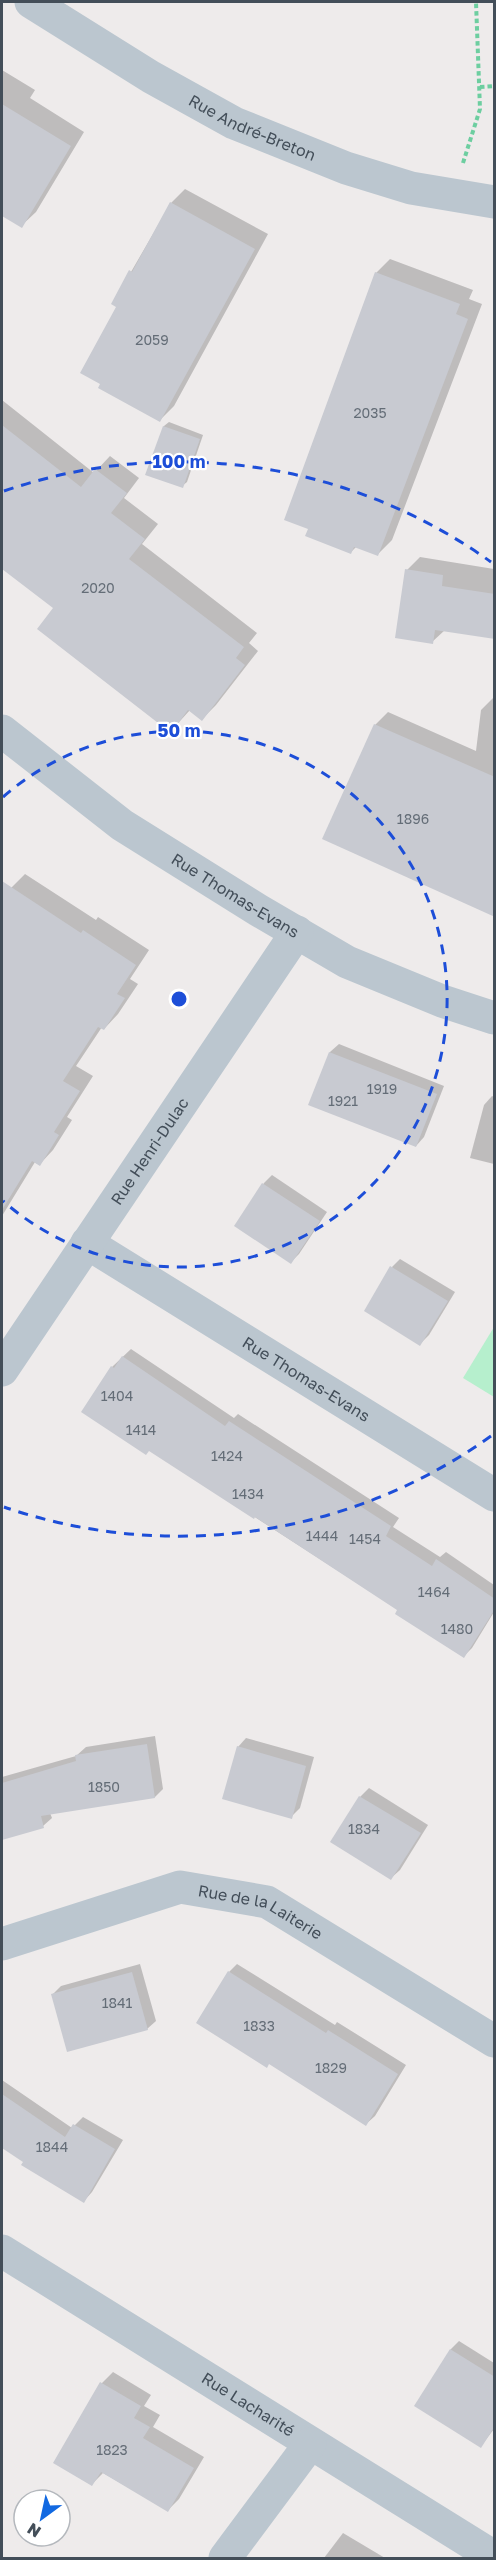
<svg xmlns="http://www.w3.org/2000/svg" width="496" height="2560" viewBox="0 0 496 2560" font-family="'Golos Text',sans-serif">
	<rect width="100%" height="100%" fill="#eeebeb"/>
	<path fill="#b6efcd" d="M 494,1327 L 494,1397 L 463,1378 Z"/>
	<g fill="#0003">
		<path d="M 2,70 L 35,90 L 30,98 L 84,132 L 36,212 L 21,226 L 2,214 Z"/>
		<path d="M 185,189 L 268,234 L 174,406 L 160,420 L 102,383 L 118,306 L 113,303 L 171,203 Z"/>
		<path d="M 390,259 L 473,290 L 469,299 L 482,304 L 392,540 L 378,554 L 357,546 L 351,552 L 376,273 Z"/>
		<path d="M 2,400 L 94,473 L 110,456 L 139,478 L 124,498 L 158,524 L 142,544 L 257,633 L 249,643 L 258,651 L 216,705 L 202,719 L 190,710 L 171,731 L 55,608 L 2,567 Z"/>
		<path d="M 169,422 L 203,435 L 187,482 L 182,486 L 147,474 L 164,426 Z"/>
		<path d="M 420,557 L 494,569 L 494,637 L 445,630 L 432,642 L 407,570 Z"/>
		<path d="M 494,697 L 494,915 L 375,725 L 388,712 L 476,751 L 481,710 Z"/>
		<path d="M 25,874 L 96,920 L 98,917 L 149,950 L 130,979 L 138,984 L 118,1014 L 104,1029 L 102,1027 L 76,1066 L 93,1076 L 67,1117 L 72,1120 L 53,1150 L 39,1165 L 35,1162 L 2,1216 L 2,1032 L 14,1013 L 2,1005 L 2,903 L 11,888 Z"/>
		<path d="M 339,1044 L 444,1086 L 424,1137 L 416,1146 L 310,1104 L 330,1052 Z"/>
		<path d="M 492,1096 L 494,1097 L 494,1164 L 470,1158 L 484,1105 Z"/>
		<path d="M 272,1175 L 327,1212 L 299,1254 L 291,1262 L 236,1225 L 264,1183 Z"/>
		<path d="M 400,1259 L 455,1292 L 429,1335 L 420,1344 L 392,1267 Z"/>
		<path d="M 131,1349 L 234,1418 L 238,1414 L 399,1518 L 393,1527 L 440,1557 L 446,1552 L 494,1585 L 494,1612 L 472,1648 L 464,1656 L 399,1610 L 149,1449 L 83,1412 L 112,1367 Z"/>
		<path d="M 155,1736 L 163,1789 L 155,1797 L 50,1813 L 52,1818 L 43,1826 L 2,1839 L 2,1777 L 76,1756 L 86,1747 Z"/>
		<path d="M 246,1738 L 314,1757 L 300,1808 L 291,1817 L 238,1747 Z"/>
		<path d="M 369,1788 L 428,1825 L 400,1870 L 391,1878 L 332,1842 L 360,1797 Z"/>
		<path d="M 140,1964 L 156,2021 L 147,2029 L 53,1994 L 61,1986 Z"/>
		<path d="M 237,1964 L 335,2025 L 337,2022 L 406,2065 L 375,2116 L 366,2124 L 229,1972 Z"/>
		<path d="M 2,2080 L 72,2128 L 83,2117 L 123,2140 L 92,2192 L 84,2201 L 2,2146 Z"/>
		<path d="M 459,2341 L 494,2363 L 494,2429 L 481,2446 L 416,2406 L 451,2349 Z"/>
		<path d="M 113,2372 L 151,2395 L 144,2406 L 160,2415 L 153,2427 L 204,2457 L 179,2499 L 168,2510 L 103,2473 L 92,2484 L 55,2462 L 102,2383 Z"/>
		<path d="M 343,2533 L 385,2558 L 324,2558 Z"/>
	</g>
	<g fill="#c8cad1">
		<path d="M 2,104 L 71,146 L 22,228 L 2,216 Z"/>
		<path d="M 170,202 L 255,249 L 160,422 L 98,388 L 100,384 L 80,373 L 116,307 L 111,304 L 129,270 L 132,272 Z"/>
		<path d="M 375,272 L 460,304 L 456,314 L 468,319 L 378,556 L 354,547 L 351,554 L 305,536 L 308,529 L 284,520 Z"/>
		<path d="M 2,425 L 81,487 L 95,469 L 127,493 L 111,513 L 145,539 L 129,559 L 244,647 L 236,658 L 245,665 L 202,721 L 188,710 L 171,733 L 37,629 L 53,608 L 2,569 Z"/>
		<path d="M 163,426 L 200,439 L 183,488 L 145,475 Z"/>
		<path d="M 405,569 L 443,575 L 442,586 L 495,594 L 495,639 L 435,630 L 433,644 L 395,638 Z"/>
		<path d="M 374,724 L 495,777 L 495,917 L 322,839 Z"/>
		<path d="M 2,881 L 81,933 L 83,930 L 136,965 L 117,994 L 125,998 L 104,1030 L 98,1027 L 63,1081 L 80,1091 L 54,1132 L 59,1135 L 40,1166 L 32,1161 L 2,1210 Z"/>
		<path d="M 329,1052 L 437,1094 L 416,1147 L 308,1105 Z"/>
		<path d="M 262,1183 L 320,1221 L 291,1264 L 234,1226 Z"/>
		<path d="M 390,1266 L 448,1301 L 420,1346 L 364,1311 Z"/>
		<path d="M 122,1356 L 225,1426 L 229,1421 L 391,1526 L 386,1536 L 432,1566 L 436,1559 L 495,1599 L 495,1609 L 464,1658 L 395,1614 L 397,1610 L 255,1517 L 254,1519 L 149,1451 L 146,1455 L 81,1412 L 111,1366 L 114,1368 Z"/>
		<path d="M 147,1744 L 155,1798 L 41,1816 L 44,1828 L 2,1840 L 2,1783 L 76,1761 L 75,1755 Z"/>
		<path d="M 237,1746 L 306,1766 L 292,1819 L 222,1799 Z"/>
		<path d="M 359,1796 L 421,1833 L 391,1880 L 330,1842 Z"/>
		<path d="M 228,1971 L 326,2033 L 328,2030 L 398,2074 L 366,2126 L 269,2064 L 267,2068 L 196,2023 Z"/>
		<path d="M 132,1972 L 148,2030 L 67,2052 L 51,1994 Z"/>
		<path d="M 2,2094 L 65,2137 L 73,2124 L 115,2149 L 84,2203 L 21,2165 L 23,2162 L 2,2148 Z"/>
		<path d="M 450,2349 L 495,2377 L 495,2426 L 481,2448 L 414,2406 Z"/>
		<path d="M 100,2382 L 141,2406 L 134,2418 L 150,2427 L 143,2438 L 194,2468 L 168,2512 L 101,2472 L 92,2486 L 53,2463 Z"/>
	</g>
	<g fill="none" stroke-linecap="round" stroke-linejoin="round">
		<g stroke="#6dcea0" stroke-width="4" stroke-dasharray="4.5 3" stroke-linecap="butt">
			<path d="M 480,87 L 494,86"/>
			<path d="M 463,163 L 480,109 L 476,2"/>
		</g>
		<g stroke="#bbc6cf" stroke-width="33">
			<path id="s1" d="M 31,2 L 151,77 L 234,123 L 346,168 L 411,188 L 494,202"/>
			<path id="s2" d="M 2,731 L 122,825 L 258,910 L 347,962 L 442,1001 L 494,1018"/>
			<path id="s3" d="M 87,1243 L 494,1495"/>
			<path id="s4" d="M 2,1370 L 297,932"/>
			<path id="s5" d="M 2,1944 L 180,1887 L 267,1902 L 494,2041"/>
			<path id="s6" d="M 2,2251 L 494,2557"/>
			<path d="M 225,2558 L 310,2444"/>
		</g>
	</g>
	<g fill="none" stroke="#1d4ed8" stroke-width="3" stroke-dasharray="10 8">
		<path d="M3 797A268 268 0 1 1 3 1201"/>
		<path d="M491 1436A537 537 0 0 1 4 1507M4 491A537 537 0 0 1 491 562"/>
	</g>
	<g text-anchor="middle" stroke-width="4.5" stroke-linejoin="round" paint-order="stroke">
		<g font-size="14" fill="#646d77">
			<text x="152" y="345">2059</text>
			<text x="370" y="418">2035</text>
			<text x="98" y="593">2020</text>
			<text x="413" y="824">1896</text>
			<text x="382" y="1094">1919</text>
			<text x="343" y="1106">1921</text>
			<text x="117" y="1401">1404</text>
			<text x="141" y="1435">1414</text>
			<text x="227" y="1461">1424</text>
			<text x="248" y="1499">1434</text>
			<text x="322" y="1541">1444</text>
			<text x="365" y="1544">1454</text>
			<text x="434" y="1597">1464</text>
			<text x="457" y="1634">1480</text>
			<text x="104" y="1792">1850</text>
			<text x="364" y="1834">1834</text>
			<text x="117" y="2008">1841</text>
			<text x="259" y="2031">1833</text>
			<text x="331" y="2073">1829</text>
			<text x="52" y="2152">1844</text>
			<text x="112" y="2455">1823</text>
		</g>
		<g font-size="16" fill="#434e59" stroke="#fff">
			<text dy="6" stroke="none"><textPath href="#s1" startOffset="255">Rue André-Breton</textPath></text>
			<text dy="6" stroke="none"><textPath href="#s2" startOffset="286">Rue Thomas-Evans</textPath></text>
			<text dy="6" stroke="none"><textPath href="#s4" startOffset="264">Rue Henri-Dulac</textPath></text>
			<text dy="6" stroke="none"><textPath href="#s3" startOffset="258">Rue Thomas-Evans</textPath></text>
			<text dy="6" stroke="none"><textPath href="#s5" startOffset="272">Rue de la Laiterie</textPath></text>
			<text dy="6" stroke="none"><textPath href="#s6" startOffset="290">Rue Lacharité</textPath></text>
		</g>
	</g>
	<circle cx="179" cy="999" r="9" fill="#1d4ed8" stroke="#fff" stroke-width="3"/>
	<g font-size="18" text-anchor="middle" font-weight="bold" fill="#1d4ed8" stroke="#fff" stroke-width="4.5" stroke-linejoin="round" paint-order="stroke">
		<text x="179" y="468">100 m</text>
		<text x="179" y="737">50 m</text>
	</g>
	<rect width="496" height="2560" fill="none" stroke="#434e59" stroke-width="6"/>
	<g transform="translate(42 2518) rotate(213)"><circle r="28" fill="#ffffff" stroke="#b4b8bd" stroke-width="1.5"/>
	<path d="M0-4.5L10 22L0 15L-10 22Z" fill="#1269e1"/>
	<text y="-9" font-size="16" font-weight="bold" text-anchor="middle" fill="#434e59">N</text>
	</g>
</svg>
